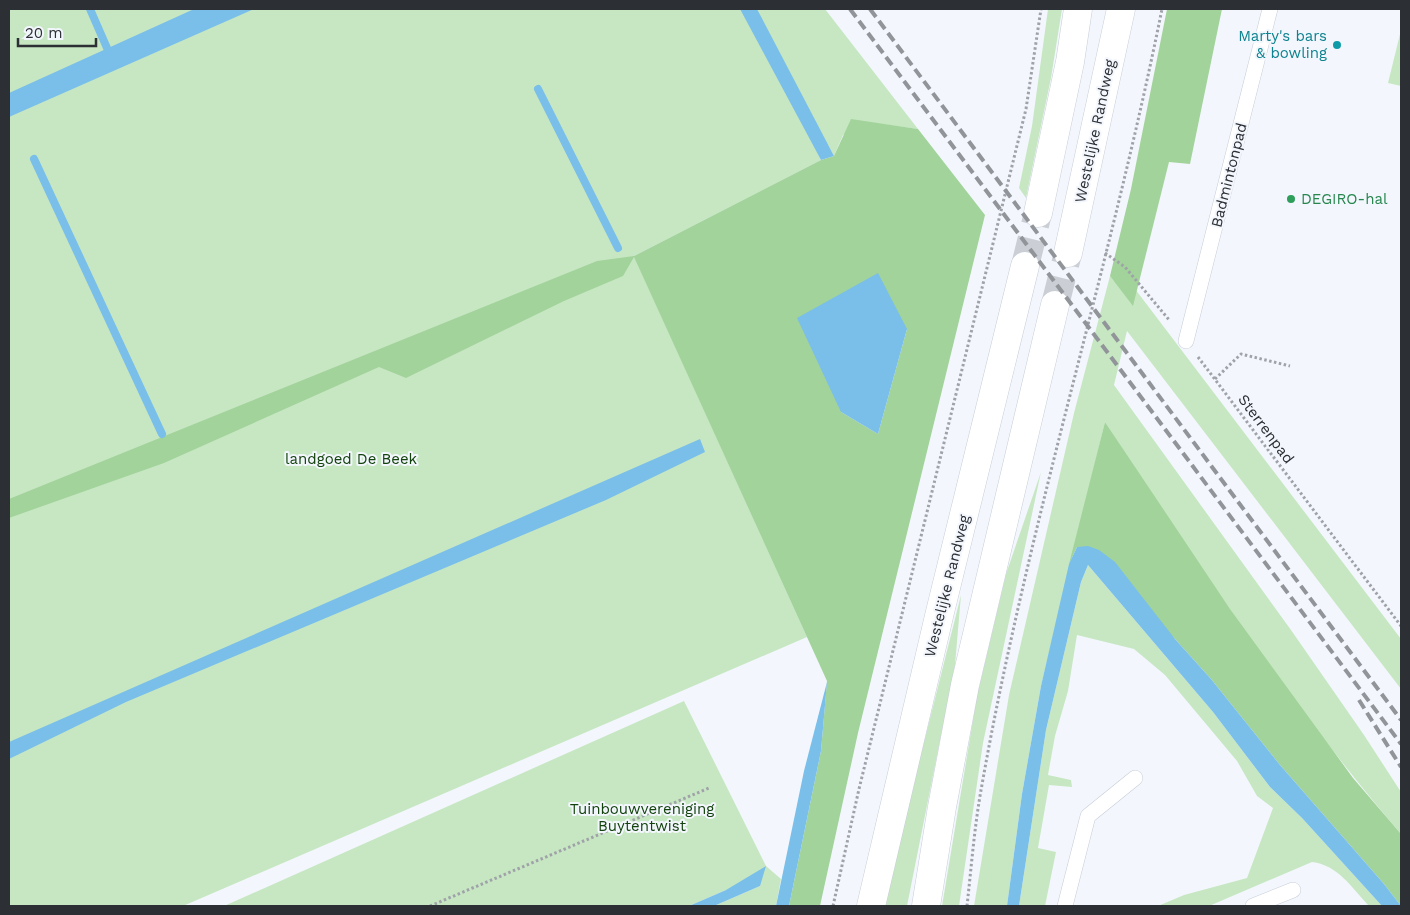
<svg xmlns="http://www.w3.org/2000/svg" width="1410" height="915" viewBox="0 0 1410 915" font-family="'Work Sans',sans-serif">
	<rect width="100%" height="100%" fill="#f3f7fd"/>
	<g fill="#c7e7c3">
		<path d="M 9,9 L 825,9 L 918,129 L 867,122 L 843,135 L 834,156 L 828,145 L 817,151 L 821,160 L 634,256 L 807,637 L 183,906 L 9,906 Z"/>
		<path d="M 1048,9 L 1062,9 L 1051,78 L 1026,198 L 1019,188 L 1032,126 Z"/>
		<path d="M 1401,30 L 1401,86 L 1388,83 Z"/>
		<path d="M 1110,276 L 1114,281 L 1129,281 L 1401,639 L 1401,689 L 1127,331 L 1114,385 L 1291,630 L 1364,735 L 1401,792 L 1401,834 C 1291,706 1197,563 1105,422 L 1041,686 L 1022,794 L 1007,906 L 974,906 L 1009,695 L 1074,413 Z"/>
		<path d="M 1041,472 L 983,743 L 959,906 L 942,906 L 977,696 L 1006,574 Z"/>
		<path d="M 1088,565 L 1213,712 L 1270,787 L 1302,818 L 1382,906 L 1369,906 C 1352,888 1338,865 1312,862 L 1209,906 L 1158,906 L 1184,895 L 1247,878 L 1273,808 L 1257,796 L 1237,761 L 1165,675 L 1134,649 L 1077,635 L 1068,691 L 1055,736 L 1048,775 L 1071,780 L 1072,787 L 1049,785 L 1038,848 L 1056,852 L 1045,906 L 1019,906 L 1046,730 L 1081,582 Z"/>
		<path d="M 961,595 L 955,665 L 907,906 L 883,906 Z"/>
		<path d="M 684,701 L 766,866 L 781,879 L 776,906 L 714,906 L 760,886 L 726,890 L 689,906 L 224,906 Z"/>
	</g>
	<g fill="#a2d39b" fill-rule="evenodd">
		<path d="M 1167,9 L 1222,9 L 1190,164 L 1169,162 L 1133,306 L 1110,276 L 1131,189 Z"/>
		<path d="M 851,119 L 918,129 L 985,215 L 858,733 L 820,906 L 789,906 L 821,751 L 827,681 L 634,257 L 623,276 L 564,301 L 406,378 L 379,367 L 164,463 L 9,518 L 9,499 L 597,261 L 634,256 L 821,160 L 834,156 ZM 907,329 L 878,434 L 841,412 Z"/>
		<path d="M 1105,422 L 1230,609 L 1353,778 L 1401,834 L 1401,906 L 1384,884 L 1280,765 L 1211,679 L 1175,639 L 1077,547 L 1069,564 Z"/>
	</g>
	<g fill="#79bfe9">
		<path d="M 194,9 L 254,9 L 9,117 L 9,93 Z"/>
		<path d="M 740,9 L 757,9 L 834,156 L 821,160 Z"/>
		<path d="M 878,273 L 907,329 L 878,434 L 841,412 L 797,318 Z"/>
		<path d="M 700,439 L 705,452 L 606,500 L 126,702 L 9,759 L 9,742 Z"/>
		<path d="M 1088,546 L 1099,550 L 1115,562 L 1175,639 L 1211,679 L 1280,765 L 1384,884 L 1401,906 L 1382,906 L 1302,818 L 1270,787 L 1213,712 L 1088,565 L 1081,582 L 1046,730 L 1019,906 L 1007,906 L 1022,794 L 1041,686 L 1069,564 L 1077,547 Z"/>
		<path d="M 827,682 L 821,751 L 789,906 L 776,906 L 804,771 Z"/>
		<path d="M 766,866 L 760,886 L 714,906 L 689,906 L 726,890 Z"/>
	</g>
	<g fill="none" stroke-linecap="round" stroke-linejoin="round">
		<g stroke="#79bfe9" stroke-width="8">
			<path d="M 90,9 L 107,48"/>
			<path d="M 538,89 L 618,248"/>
			<path d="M 34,159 L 162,434"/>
		</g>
		<g stroke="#cbcfd5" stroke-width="28" stroke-dasharray="28 14" stroke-linecap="butt">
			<path d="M 1025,266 L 1038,213"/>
			<path d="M 1055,305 L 1068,253"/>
		</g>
		<defs>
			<g id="lane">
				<path d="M 1186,341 L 1270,9"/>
				<path d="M 1065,906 L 1088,816 L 1135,778"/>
				<path d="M 1253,906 L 1293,890"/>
			</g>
			<g id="primary">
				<path d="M 1038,213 L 1070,62 L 1078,9"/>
				<path d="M 1068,253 L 1121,9"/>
				<path d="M 871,906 L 940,612 L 1025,266"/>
				<path d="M 926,906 L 942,807 L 965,685 L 1055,305"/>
			</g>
		</defs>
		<use href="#lane" stroke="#c7cdd8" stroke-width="16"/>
		<use href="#primary" stroke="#c7cdd8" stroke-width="29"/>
		<g stroke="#9fa2a8" stroke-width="3" stroke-dasharray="2.5 2.5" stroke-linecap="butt">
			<path d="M 1105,253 L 1125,267 L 1170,321"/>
			<path d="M 1198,357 L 1401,626"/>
			<path d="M 1215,379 L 1241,354 L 1290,366"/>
			<path d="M 430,906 L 709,788"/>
			<path d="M 833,906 L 859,789 L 1026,109 L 1041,9"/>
			<path d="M 967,906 C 971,870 974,832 980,796 C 1026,530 1109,273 1162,9"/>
		</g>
		<use href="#lane" stroke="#fff" stroke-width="15"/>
		<use href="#primary" stroke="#fff" stroke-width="28"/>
		<g stroke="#91959a" stroke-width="4" stroke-dasharray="10 5" stroke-linecap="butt">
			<path d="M 850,9 L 1401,744"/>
			<path d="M 870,9 L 1401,720"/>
			<path d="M 1359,700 L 1401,767"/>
		</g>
	</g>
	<circle fill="#0f9aa8" stroke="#f3f7fd" stroke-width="2" cx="1337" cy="45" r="5"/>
	<circle fill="#2e9e5b" stroke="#f3f7fd" stroke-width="2" cx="1291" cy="199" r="5"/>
	<g text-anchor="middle" stroke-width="4" stroke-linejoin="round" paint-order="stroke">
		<g font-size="15" fill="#0d838f" stroke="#f3f7fd" text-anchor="end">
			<text x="1327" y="41">Marty's bars<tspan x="1327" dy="17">&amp; bowling</tspan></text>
		</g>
		<g font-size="15" fill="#2c2f33" stroke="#f3f7fd">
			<text transform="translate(1095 131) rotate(-78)" y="5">Westelijke Randweg</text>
			<text transform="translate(1229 175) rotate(-76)" y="5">Badmintonpad</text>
			<text transform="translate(1266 429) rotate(53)" y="5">Sterrenpad</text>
			<text transform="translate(947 586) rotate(-76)" y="5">Westelijke Randweg</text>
		</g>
		<g font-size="15" fill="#27864d" stroke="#f3f7fd" text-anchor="start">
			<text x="1301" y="204">DEGIRO-hal</text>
		</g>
		<g font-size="15" fill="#13430d" stroke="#f3f7fd">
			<text x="351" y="464">landgoed De Beek</text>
			<text x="642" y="814">Tuinbouwvereniging<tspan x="642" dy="17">Buytentwist</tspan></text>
		</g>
	</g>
	<rect width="1410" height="915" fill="none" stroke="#2c2f33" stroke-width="20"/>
	<path d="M18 38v8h78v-8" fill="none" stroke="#2c2f33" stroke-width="2.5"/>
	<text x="25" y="38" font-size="15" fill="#2c2f33" stroke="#f3f7fd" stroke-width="4" paint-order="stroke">20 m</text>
</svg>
